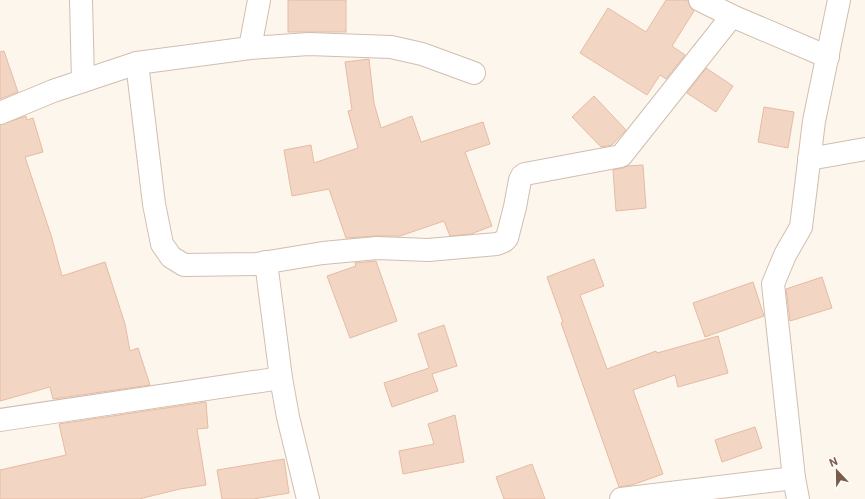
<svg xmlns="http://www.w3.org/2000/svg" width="865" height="499" viewBox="0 0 865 499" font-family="Roboto,sans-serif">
	<rect width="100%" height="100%" fill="#fdf6ec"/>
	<g fill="#f3d5c3" stroke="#e6bba3">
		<rect x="288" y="0" width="58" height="32"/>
		<path d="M 666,0 L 685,0 L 688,1 L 690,7 L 694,11 L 672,46 L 685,55 L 666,79 L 660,75 L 647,95 L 580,53 L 608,8 L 646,32 Z"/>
		<path d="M 4,51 L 18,92 L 0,99 L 0,52 Z"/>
		<path d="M 369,59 L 374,103 L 381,128 L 412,116 L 421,142 L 483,122 L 490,144 L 465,152 L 492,226 L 471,234 L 450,236 L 444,221 L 400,236 L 376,236 L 346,238 L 329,189 L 292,196 L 284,150 L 311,145 L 314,163 L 358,148 L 348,111 L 352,110 L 345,62 Z"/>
		<path d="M 706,68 L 733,86 L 716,112 L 687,93 Z"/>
		<path d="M 594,96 L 626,130 L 612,145 L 601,147 L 572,117 Z"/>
		<path d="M 764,107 L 794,112 L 788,148 L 758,142 Z"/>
		<path d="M 26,116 L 27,120 L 33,118 L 43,152 L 25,157 L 51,235 L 62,276 L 105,262 L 125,324 L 130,351 L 138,348 L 150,385 L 53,399 L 50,387 L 0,401 L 0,125 Z"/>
		<path d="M 643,165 L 646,208 L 616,211 L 613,170 L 623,168 L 627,166 Z"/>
		<path d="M 594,259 L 604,286 L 580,295 L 607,369 L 656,351 L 657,353 L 718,336 L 728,373 L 678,387 L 675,375 L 633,390 L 663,474 L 632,485 L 619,487 L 561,323 L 563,322 L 547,277 Z"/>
		<path d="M 376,261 L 397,321 L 350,338 L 327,276 L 356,266 L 355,263 Z"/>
		<path d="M 822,277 L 832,308 L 790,321 L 786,289 Z"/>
		<path d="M 753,282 L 764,316 L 705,337 L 693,303 Z"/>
		<path d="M 444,325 L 457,366 L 432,374 L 438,391 L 392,407 L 384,383 L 429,368 L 418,334 Z"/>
		<path d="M 206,402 L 208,428 L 197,429 L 206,485 L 180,489 L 139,499 L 0,499 L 0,470 L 66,455 L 59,424 Z"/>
		<path d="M 455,415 L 464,462 L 403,474 L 399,451 L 434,444 L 428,424 Z"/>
		<path d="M 755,427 L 762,448 L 722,462 L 715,440 Z"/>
		<path d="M 284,459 L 289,493 L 253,499 L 222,499 L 217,470 Z"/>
		<path d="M 532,464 L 545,499 L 504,499 L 496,477 Z"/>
	</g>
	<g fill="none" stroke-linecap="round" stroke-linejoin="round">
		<defs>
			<g id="minor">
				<path d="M 81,0 L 83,81"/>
				<path d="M 700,0 L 732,16 L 828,57"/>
				<path d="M 250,48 L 259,0"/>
				<path d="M 137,63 L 154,204 L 162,244 L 171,257 L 184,265 L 256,264 L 323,253 L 377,248 L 428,250 L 497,244 L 504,241 L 507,238 L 515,207 L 520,180 L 522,176 L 525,174 L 621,156 L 732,16"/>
				<path d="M 0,113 L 53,91 L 137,63 L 250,48 L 309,44 L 391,47 L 422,54 L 474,73"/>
				<path d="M 809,159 L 865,149"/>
				<path d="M 266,262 L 281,378 L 288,417 L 308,499"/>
				<path d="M 0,420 L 281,378"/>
				<path d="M 621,499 L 794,478"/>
				<path d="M 798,499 L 794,478 L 773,284 L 785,255 L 801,227 L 814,121 L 839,0"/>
			</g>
		</defs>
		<use href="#minor" stroke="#d1beb0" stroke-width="24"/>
		<use href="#minor" stroke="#fff" stroke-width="22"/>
	</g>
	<g transform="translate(837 471) rotate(338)" stroke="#fffaf3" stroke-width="3" paint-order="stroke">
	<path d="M0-3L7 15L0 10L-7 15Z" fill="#7a5c4d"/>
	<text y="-6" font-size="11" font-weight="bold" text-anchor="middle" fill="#7a5c4d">N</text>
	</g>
</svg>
